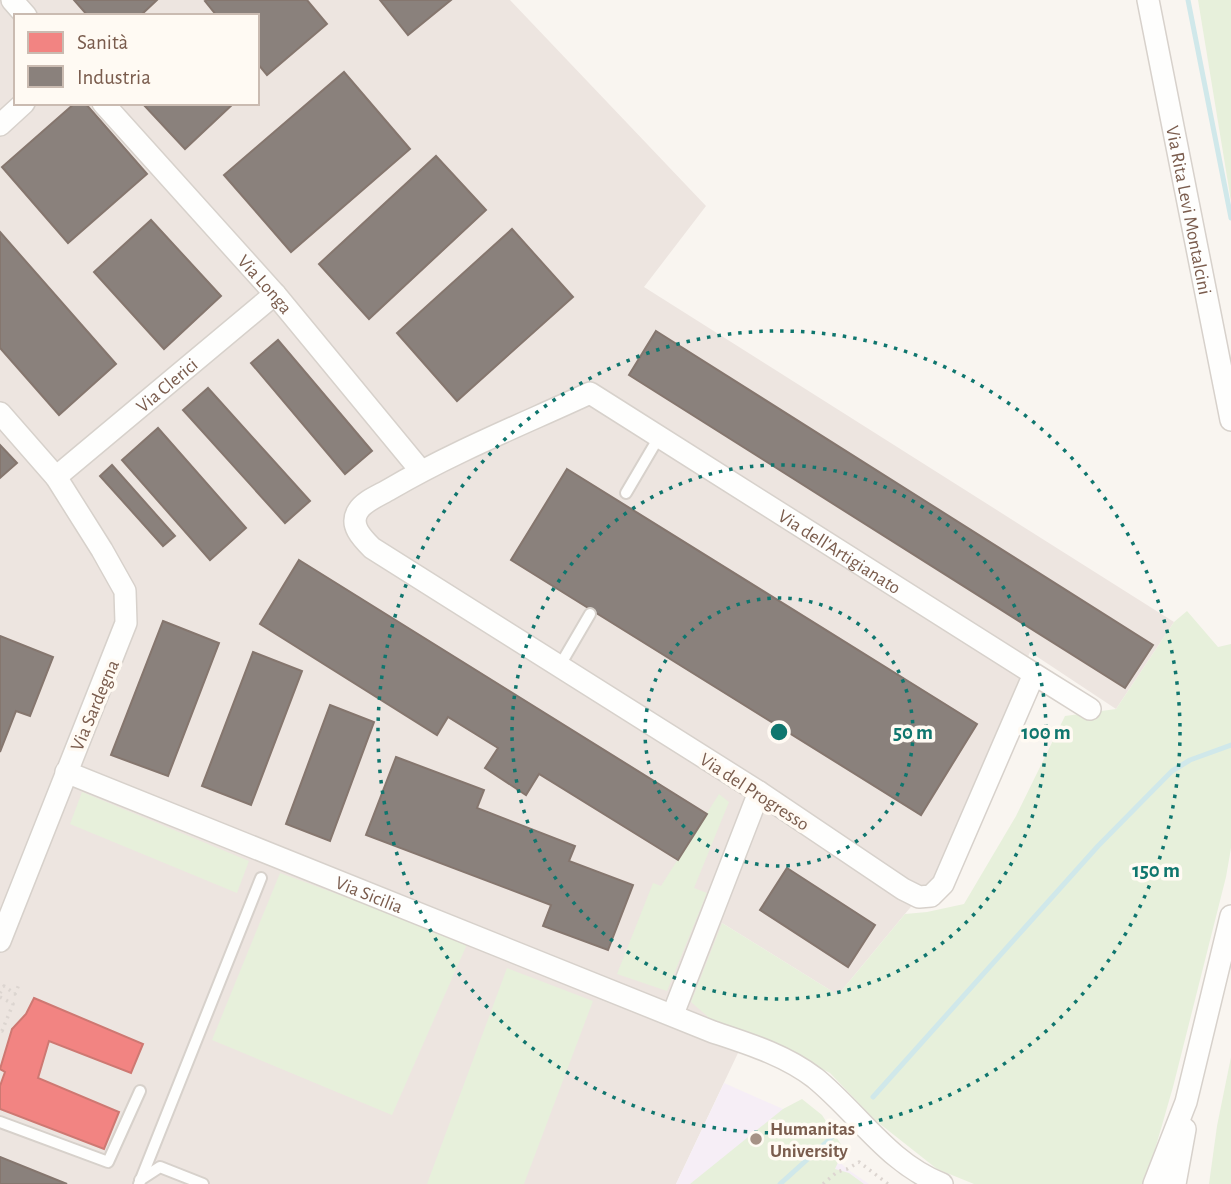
<svg xmlns="http://www.w3.org/2000/svg" width="1231" height="1184" viewBox="0 0 1231 1184" font-family="'Alegreya Sans',sans-serif">
	<rect width="100%" height="100%" fill="#f9f5f0"/>
	<path fill="#ede5e0" fill-rule="evenodd" d="M 0,0 L 510,0 L 706,206 L 644,287 L 1174,622 L 1116,709 L 1030,652 L 937,880 L 919,897 L 838,995 L 722,923 L 747,1034 L 676,1184 L 0,1184 ZM 16,16 L 257,16 L 257,103 L 16,103 Z"/>
	<path fill="#f6eef6" d="M 724,1083 L 783,1109 L 847,1169 L 869,1184 L 676,1184 Z"/>
	<g fill="#e7f0db">
		<path d="M 1198,0 L 1231,0 L 1231,202 L 1229,189 Z"/>
		<path d="M 1187,611 L 1218,647 L 1231,644 L 1231,848 L 1226,877 L 1173,1087 L 1145,1184 L 974,1184 L 937,1169 L 875,1120 L 830,1073 L 783,1049 L 714,1022 L 691,1002 L 722,923 L 838,995 L 905,914 L 927,912 L 964,904 L 1016,816 L 1065,716 L 1116,709 L 1174,622 Z"/>
		<path d="M 82,792 L 249,861 L 237,893 L 70,824 Z"/>
		<path d="M 719,794 L 729,802 L 694,888 L 707,893 L 667,991 L 617,974 L 653,883 L 661,886 Z"/>
		<path d="M 280,873 L 468,942 L 392,1115 L 212,1040 Z"/>
		<path d="M 507,968 L 593,1001 L 524,1184 L 427,1184 Z"/>
		<path d="M 1231,1057 L 1231,1184 L 1209,1184 L 1217,1126 Z"/>
		<path d="M 802,1099 L 822,1115 L 844,1149 L 835,1169 L 849,1173 L 864,1184 L 690,1184 L 783,1109 Z"/>
	</g>
	<path fill="#f28482" stroke="#ce7872" stroke-width="2" d="M 34,998 L 143,1044 L 131,1073 L 49,1041 L 38,1078 L 119,1112 L 104,1149 L 0,1109 L 0,1086 L 5,1072 L 0,1069 L 12,1029 L 26,1014 Z"/>
	<g fill="#8a817c" stroke="#85766e" stroke-width="2">
		<path d="M 74,0 L 157,0 L 140,16 L 88,16 Z"/>
		<path d="M 207,0 L 307,0 L 327,24 L 267,75 L 257,63 L 257,16 L 217,16 L 205,1 Z"/>
		<path d="M 380,0 L 451,0 L 408,35 Z"/>
		<path d="M 344,72 L 410,149 L 291,252 L 224,175 Z"/>
		<path d="M 75,103 L 85,103 L 147,174 L 68,243 L 2,167 Z"/>
		<path d="M 142,103 L 234,103 L 185,149 Z"/>
		<path d="M 436,156 L 486,210 L 369,319 L 319,264 Z"/>
		<path d="M 151,220 L 221,296 L 164,349 L 94,272 Z"/>
		<path d="M 512,229 L 573,297 L 457,401 L 397,333 Z"/>
		<path d="M 0,232 L 116,364 L 59,415 L 0,348 Z"/>
		<path d="M 656,331 L 1153,645 L 1125,688 L 629,375 Z"/>
		<path d="M 278,340 L 372,451 L 345,474 L 251,363 Z"/>
		<path d="M 208,388 L 310,501 L 285,523 L 183,410 Z"/>
		<path d="M 158,428 L 246,528 L 210,560 L 122,460 Z"/>
		<path d="M 0,445 L 17,463 L 0,478 Z"/>
		<path d="M 112,465 L 175,536 L 163,546 L 100,476 Z"/>
		<path d="M 567,469 L 977,724 L 921,815 L 511,560 Z"/>
		<path d="M 299,560 L 707,814 L 678,860 L 539,774 L 526,795 L 485,768 L 498,748 L 448,717 L 437,735 L 260,624 Z"/>
		<path d="M 163,621 L 219,643 L 168,776 L 111,755 Z"/>
		<path d="M 0,636 L 53,657 L 30,716 L 16,711 L 0,752 Z"/>
		<path d="M 253,652 L 302,671 L 251,805 L 202,786 Z"/>
		<path d="M 330,705 L 374,722 L 330,841 L 286,824 Z"/>
		<path d="M 396,757 L 484,790 L 477,808 L 575,846 L 569,861 L 633,885 L 608,950 L 543,926 L 551,905 L 366,835 Z"/>
		<path d="M 787,868 L 875,925 L 848,967 L 760,910 Z"/>
		<path d="M 0,1157 L 67,1184 L 0,1184 Z"/>
	</g>
	<g fill="none" stroke-linecap="round" stroke-linejoin="round">
		<g stroke="#d0e8ea" stroke-width="5">
			<path d="M 1188,0 L 1231,218"/>
			<path d="M 873,1097 L 1098,846 L 1172,771 L 1190,760 L 1231,745"/>
			<path d="M 780,1184 L 841,1129"/>
		</g>
		<defs>
			<g id="lane">
				<path d="M 626,493 L 659,437"/>
				<path d="M 559,667 L 590,614"/>
				<path d="M 0,1122 L 108,1162 L 140,1091"/>
				<path d="M 140,1180 L 160,1167 L 203,1184"/>
				<path d="M 139,1184 L 261,878"/>
			</g>
			<g id="street">
				<path d="M 12,0 L 26,16"/>
				<path id="s1" d="M 1148,0 L 1231,420"/>
				<path id="s2" d="M 103,103 L 275,294 L 421,471"/>
				<path d="M 0,125 L 24,103"/>
				<path d="M 0,413 L 56,477 L 102,550 L 125,591 L 126,623 L 0,941"/>
				<path id="s3" d="M 56,477 L 275,294"/>
				<path id="s4" d="M 1034,674 L 943,884 L 931,896 L 919,897 L 903,889 L 759,792 L 372,548 C 362,538 349,525 358,511 C 364,501 380,495 390,489 C 453,452 523,424 590,393 L 1034,674 L 1090,709"/>
				<path id="s5" d="M 66,772 L 713,1032 C 749,1044 785,1055 815,1078 C 858,1113 888,1163 942,1184"/>
				<path d="M 673,1014 L 759,792"/>
				<path d="M 1154,1184 L 1186,1102 L 1231,916"/>
				<path d="M 1175,1184 L 1185,1129"/>
			</g>
		</defs>
		<use href="#lane" stroke="#d7d1cb" stroke-width="14"/>
		<use href="#street" stroke="#d7d1cb" stroke-width="24"/>
		<g stroke="#dcd5d0" stroke-width="3.5" stroke-dasharray="2 5" stroke-linecap="butt">
			<path d="M 0,993 L 4,986 L 15,994 L 20,982"/>
			<path d="M 0,997 L 13,1004 L 2,1031 L 0,1030"/>
			<path d="M 823,1184 L 837,1172 L 847,1169 L 859,1162 L 888,1184"/>
		</g>
		<use href="#lane" stroke="#fefefd" stroke-width="10"/>
		<use href="#street" stroke="#fefefd" stroke-width="21"/>
	</g>
	<g fill="none" stroke="#0f766e" stroke-width="3.5" stroke-dasharray="3.5 7">
		<circle cx="779" cy="732" r="134"/>
		<circle cx="779" cy="732" r="267"/>
		<circle cx="779" cy="732" r="401"/>
	</g>
	<circle fill="#a69286" stroke="#fffaf3" stroke-width="2.5" cx="756" cy="1139" r="7"/>
	<g text-anchor="middle" stroke-width="7" stroke-linejoin="round" paint-order="stroke">
		<g font-size="19" fill="#7a5c4d" stroke="#fffaf3">
			<text dy="7" stroke="none"><textPath href="#s1" startOffset="214">Via Rita Levi Montalcini</textPath></text>
			<text dy="7" stroke="none"><textPath href="#s2" startOffset="243">Via Longa</textPath></text>
			<text dy="7" stroke="none"><textPath href="#s3" startOffset="144">Via Clerici</textPath></text>
			<text dy="7" stroke="none"><textPath href="#s4" startOffset="1507">Via dell'Artigianato</textPath></text>
			<text transform="translate(94 705) rotate(-67)" y="7">Via Sardegna</text>
			<text transform="translate(755 791) rotate(33)" y="7">Via del Progresso</text>
			<text dy="7" stroke="none"><textPath href="#s5" startOffset="327">Via Sicilia</textPath></text>
		</g>
		<g font-size="19" font-weight="bold" fill="#7a5c4d" stroke="#fffaf3" text-anchor="start">
			<text x="770" y="1135">Humanitas<tspan x="770" dy="22">University</tspan></text>
		</g>
	</g>
	<circle cx="779" cy="732" r="10" fill="#0f766e" stroke="#fffaf3" stroke-width="3.5"/>
	<g font-size="21" text-anchor="middle" font-weight="bold" fill="#0f766e" stroke="#fffaf3" stroke-width="7" stroke-linejoin="round" paint-order="stroke">
		<text x="913" y="739">50 m</text>
		<text x="1046" y="739">100 m</text>
		<text x="1156" y="877">150 m</text>
	</g>
	<rect x="14" y="14" width="245" height="91" fill="#fffaf3" stroke="#cabbb1" stroke-width="2"/>
	<rect x="28" y="32" width="35" height="21" fill="#f28482" stroke="#cabbb1" stroke-width="2"/>
	<text x="77" y="49" font-size="21" fill="#7a5c4d">Sanità</text>
	<rect x="28" y="66" width="35" height="21" fill="#8a817c" stroke="#cabbb1" stroke-width="2"/>
	<text x="77" y="84" font-size="21" fill="#7a5c4d">Industria</text>
</svg>
